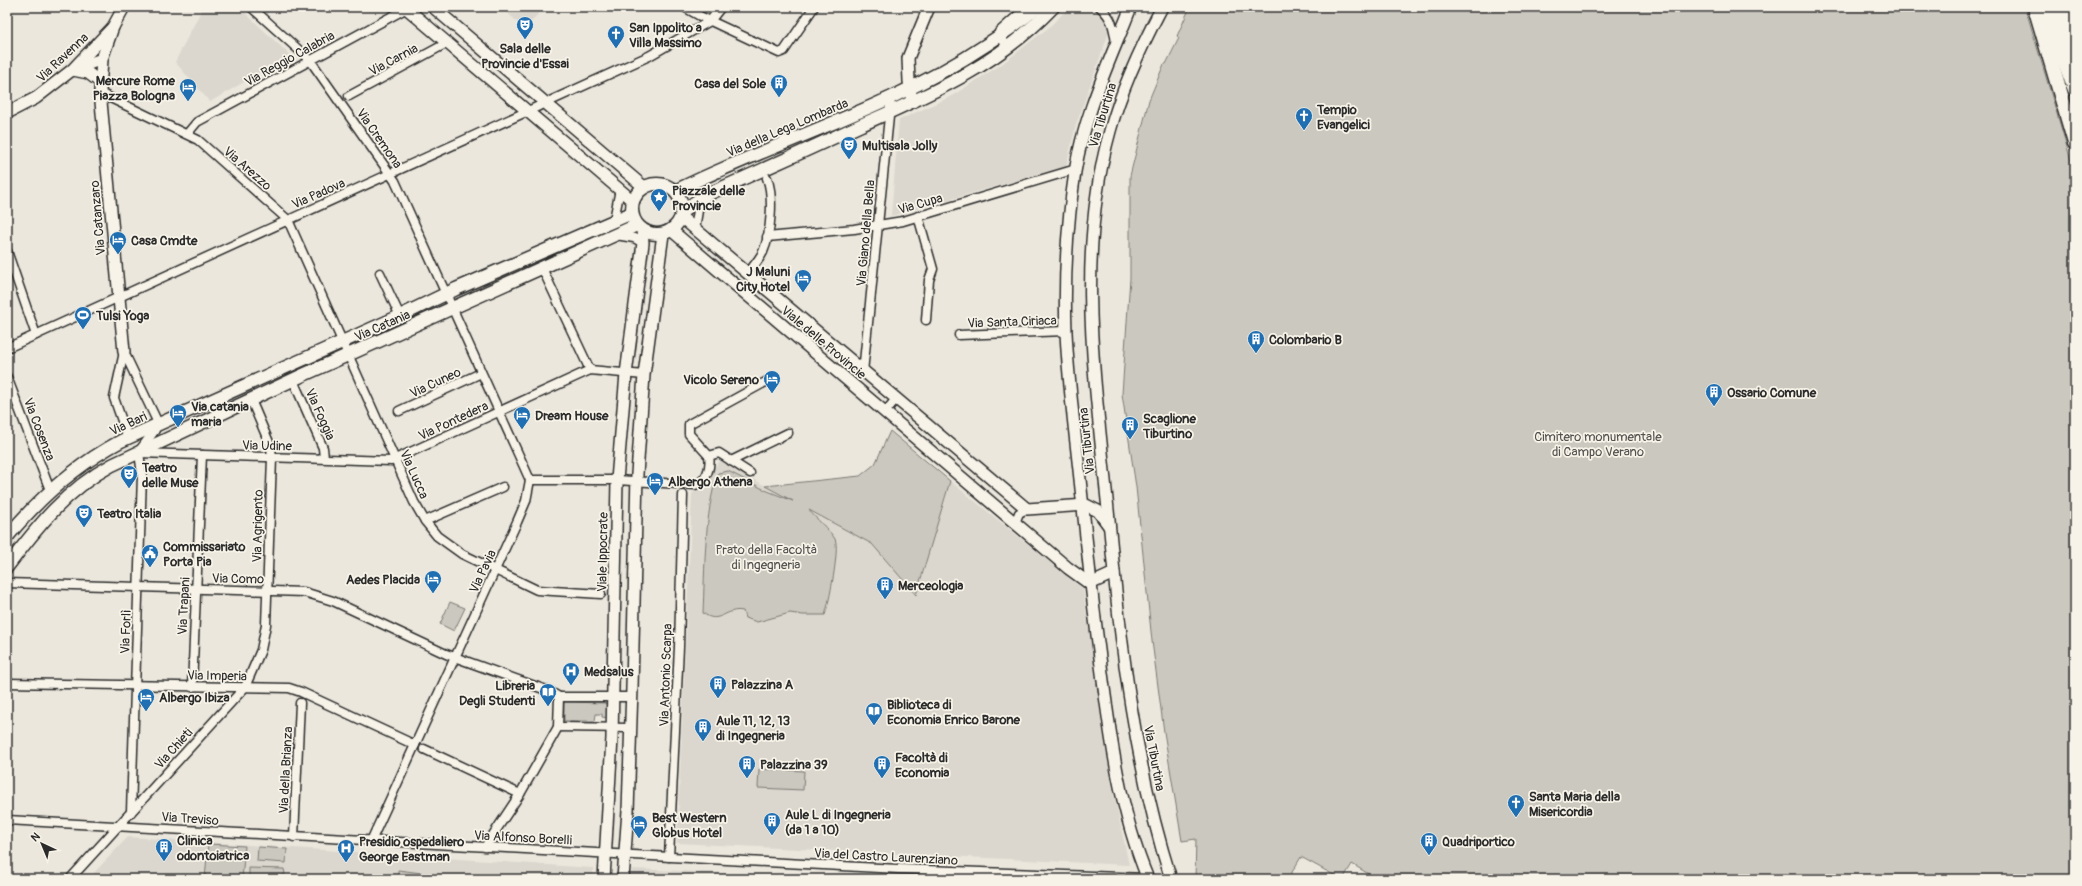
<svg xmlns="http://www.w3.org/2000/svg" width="2082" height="886" viewBox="0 0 2082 886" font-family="Pangolin,sans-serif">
	<rect width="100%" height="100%" fill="#ebe7dd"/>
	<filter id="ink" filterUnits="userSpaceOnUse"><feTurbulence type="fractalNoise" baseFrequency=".025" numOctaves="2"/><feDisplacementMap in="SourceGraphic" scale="8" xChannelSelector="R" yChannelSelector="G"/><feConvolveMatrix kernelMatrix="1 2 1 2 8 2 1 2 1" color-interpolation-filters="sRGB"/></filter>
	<g filter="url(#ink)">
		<g fill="#dbd7ce">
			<path d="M 203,7 L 239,7 L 290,55 L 210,102 L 175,62 Z"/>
			<path d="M 501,7 L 544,7 L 525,29 Z"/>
			<path d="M 1070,7 L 1094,8 L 1106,20 L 1109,29 L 1108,35 L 1076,125 L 1065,171 L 1057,169 L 891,216 L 899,120 L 950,97 L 1002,64 L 1048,28 Z"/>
			<path d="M 720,461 L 872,544 L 915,594 L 950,481 L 1083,589 L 1112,786 L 1129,865 L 677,843 L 692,494 Z"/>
			<path d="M 128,837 L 593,868 L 593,879 L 89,878 Z"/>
			<path d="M 632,869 L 826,877 L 886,879 L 632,879 Z"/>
		</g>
		<g fill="#cbc8bf" stroke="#7b7a75">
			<path d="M 1190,7 L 2025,7 L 2075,174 L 2075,879 L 1377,879 L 1352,864 L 1343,879 L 1341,879 L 1301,857 L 1288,879 L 1195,879 L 1196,839 L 1182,841 L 1164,732 L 1152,641 L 1136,487 L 1122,394 L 1130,278 L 1130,176 L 1149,100 L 1164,64 L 1166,64 L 1179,38 L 1177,36 Z"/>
			<path d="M 890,431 L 950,481 L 916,595 L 872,544 L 809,510 C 816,519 829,529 835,539 C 840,548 829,604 825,615 L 803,615 L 790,613 L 757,622 L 745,618 L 743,611 C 726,607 719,626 703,613 C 705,570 704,513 718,473 L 728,471 L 765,490 L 793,501 L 765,486 L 860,476 L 875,464 Z"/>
			<path d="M 450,602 L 465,608 L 454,631 L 440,624 Z"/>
			<path d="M 564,702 L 605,703 L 608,707 L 608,718 L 602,717 L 602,714 L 596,714 L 595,721 L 564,721 Z"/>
			<path d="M 759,769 L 804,771 L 803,790 L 758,788 Z"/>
			<path d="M 208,844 L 245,846 L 242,879 L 205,879 Z"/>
			<path d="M 258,847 L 287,849 L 286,863 L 257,861 Z"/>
			<path d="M 249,868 L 284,869 L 285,874 L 276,879 L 249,879 Z"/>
			<path d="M 398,870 L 422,873 L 422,879 L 398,879 Z"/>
		</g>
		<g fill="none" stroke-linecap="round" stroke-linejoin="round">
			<defs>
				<g id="street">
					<path d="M 251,7 L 310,60 L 395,181 L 530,480 L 526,501 L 517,522 L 371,841"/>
					<path d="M 684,7 L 700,16 L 779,53 L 784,51 L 814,7"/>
					<path d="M 1100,7 C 1112,17 1114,28 1116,43"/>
					<path d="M 1009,48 L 1000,37 L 999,32 L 1027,7"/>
					<path d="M 100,93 L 198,140 L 288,220 L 414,502 L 425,521 L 437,536 L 462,554 L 537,590 L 601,594"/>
					<path d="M 349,96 L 447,43"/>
					<path d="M 187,134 L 197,122 L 409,7"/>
					<path d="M 918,216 L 933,269 L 929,280 L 926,320"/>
					<path d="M 614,220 L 620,189"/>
					<path d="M 695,229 L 700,198"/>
					<path d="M 616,235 L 634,238 L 643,243"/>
					<path d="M 767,237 L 854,229 L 903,221 L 1076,169"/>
					<path d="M 7,251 L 36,335"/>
					<path d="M 542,268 L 590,370"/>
					<path d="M 752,268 C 756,263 760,258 763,252 C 771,234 774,196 767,178"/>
					<path d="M 380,273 L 400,316"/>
					<path d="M 746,294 L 757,282"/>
					<path d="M 959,335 L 1066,331"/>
					<path d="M 7,348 L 649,56 L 710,21 L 721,7"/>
					<path d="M 124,352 L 157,421 L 155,430 L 140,450"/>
					<path d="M 124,352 L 114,398 L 128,438"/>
					<path d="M 863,372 L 891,97"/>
					<path d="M 7,377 L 50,490"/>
					<path d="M 293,380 L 323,448 L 324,458"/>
					<path d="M 399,411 L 481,373"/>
					<path d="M 885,412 L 896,399"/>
					<path d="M 139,453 L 391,461 L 590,370 L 644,375"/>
					<path d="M 709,456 L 719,453 L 750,473"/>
					<path d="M 731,461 L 788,433"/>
					<path d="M 530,480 L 617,480 L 695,485 C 707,481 711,467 709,456 L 689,434 L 689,424 L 771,379 L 775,380"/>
					<path d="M 425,521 L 503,487"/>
					<path d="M 1015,523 L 1019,513 L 1027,509"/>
					<path d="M 7,583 L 304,592 L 333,601 L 446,654 L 549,691 L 559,697"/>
					<path d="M 7,683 L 289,688 L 301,692 L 415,745"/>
					<path d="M 192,687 L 202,455"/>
					<path d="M 559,697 L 632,697"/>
					<path d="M 558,727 L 631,728"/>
					<path d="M 424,749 L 520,794"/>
					<path d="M 131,812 L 142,475 L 139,452"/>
					<path d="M 7,820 L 596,853 L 898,869 L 1147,878"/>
					<path d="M 294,837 L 300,703"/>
					<path d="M 485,847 L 520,794 L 558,727 L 559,697"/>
					<path d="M 669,857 L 679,647 L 683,495"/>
					<path d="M 70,879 L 245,687 L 261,650 L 266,625 L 272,458 L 271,447 L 251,400"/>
				</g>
				<g id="secondary">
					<path d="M 405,7 L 633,201"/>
					<path d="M 433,7 L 644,187"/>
					<path d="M 1131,7 C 1110,61 1084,114 1075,172 C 1067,225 1064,279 1066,332 C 1068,378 1074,424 1079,470 C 1085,525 1090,580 1097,635 C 1108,716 1116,803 1148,879"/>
					<path d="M 1162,7 C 1141,47 1122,87 1110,131 C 1073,264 1098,397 1110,531 C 1121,649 1135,766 1171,879"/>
					<path d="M 113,27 L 102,59 L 100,91 L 124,352"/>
					<path d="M 75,69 L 102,59"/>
					<path d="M 73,70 L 88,73 L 100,82"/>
					<path d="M 912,102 L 909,81 L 908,58 L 929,7"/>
					<path d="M 7,113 L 36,98 L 72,70 L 113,27 L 124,7"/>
					<path d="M 681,217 L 1027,509 L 1086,505 L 1098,511 L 1109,526"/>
					<path d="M 671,230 L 1068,568 L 1090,584"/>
					<path d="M 1090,584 L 1114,573"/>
					<path d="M 604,879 L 612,738 L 617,480 L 626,374 L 643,243 L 642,229"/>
					<path d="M 623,879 L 628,811 L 632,688 L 637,474 L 644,375 L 663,234"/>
				</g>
				<g id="primary">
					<circle cx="657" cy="209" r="25"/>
					<path d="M 675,191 C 778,140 890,109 986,45 C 1005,32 1020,23 1037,7"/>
					<path d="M 683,211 L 704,196 C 756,173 809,149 861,125 C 933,93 998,65 1053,7"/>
					<path d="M 7,537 C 39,498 76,465 121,441 L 400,316 L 456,289 L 632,213"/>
					<path d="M 7,567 C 37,527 67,489 112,465 L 301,376 L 637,225"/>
				</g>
				<g id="highway">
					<path d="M 2035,7 L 2075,143"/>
					<path d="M 2045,7 L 2075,89"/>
					<path d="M 2057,7 L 2075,53"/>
					<path d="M 2070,7 L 2075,21"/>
				</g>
			</defs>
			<use href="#street" stroke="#2b2b2b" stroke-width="11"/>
			<use href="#secondary" stroke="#2b2b2b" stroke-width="14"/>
			<use href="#primary" stroke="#2b2b2b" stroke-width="15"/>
			<use href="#highway" stroke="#2b2b2b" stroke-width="17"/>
			<use href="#street" stroke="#f7f3e8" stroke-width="8"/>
			<use href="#secondary" stroke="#f7f3e8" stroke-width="11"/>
			<use href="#primary" stroke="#f7f3e8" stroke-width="12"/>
			<use href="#highway" stroke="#f7f3e8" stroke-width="14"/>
		</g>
	</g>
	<defs>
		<symbol id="theatre-pin" viewBox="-11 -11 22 30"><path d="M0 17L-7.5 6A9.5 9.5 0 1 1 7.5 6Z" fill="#1f6fb2" stroke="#f7f3e8"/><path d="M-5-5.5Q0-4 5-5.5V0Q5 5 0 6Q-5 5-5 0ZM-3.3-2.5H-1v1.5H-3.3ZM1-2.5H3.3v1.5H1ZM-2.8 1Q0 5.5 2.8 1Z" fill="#fff"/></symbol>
		<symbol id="church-pin" viewBox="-11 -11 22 30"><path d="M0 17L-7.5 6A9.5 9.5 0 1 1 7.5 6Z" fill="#1f6fb2" stroke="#f7f3e8"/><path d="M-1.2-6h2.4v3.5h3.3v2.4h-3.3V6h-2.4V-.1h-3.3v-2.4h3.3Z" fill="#fff"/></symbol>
		<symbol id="building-pin" viewBox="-11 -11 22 30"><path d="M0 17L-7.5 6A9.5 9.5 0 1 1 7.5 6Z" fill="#1f6fb2" stroke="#f7f3e8"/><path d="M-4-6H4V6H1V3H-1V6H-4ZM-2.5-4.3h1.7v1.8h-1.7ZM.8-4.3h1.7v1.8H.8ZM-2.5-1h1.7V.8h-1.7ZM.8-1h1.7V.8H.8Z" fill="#fff"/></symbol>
		<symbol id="hotel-pin" viewBox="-11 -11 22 30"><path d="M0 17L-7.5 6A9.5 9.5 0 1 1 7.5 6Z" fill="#1f6fb2" stroke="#f7f3e8"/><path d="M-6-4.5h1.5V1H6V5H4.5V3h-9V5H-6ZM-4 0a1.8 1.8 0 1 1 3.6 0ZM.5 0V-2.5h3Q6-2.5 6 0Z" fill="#fff"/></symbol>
		<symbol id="sight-pin" viewBox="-11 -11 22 30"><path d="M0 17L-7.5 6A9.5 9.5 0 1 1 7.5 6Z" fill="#1f6fb2" stroke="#f7f3e8"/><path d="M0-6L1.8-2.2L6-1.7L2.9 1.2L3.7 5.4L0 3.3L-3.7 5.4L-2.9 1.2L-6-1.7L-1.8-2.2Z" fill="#fff"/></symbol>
		<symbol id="stadium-pin" viewBox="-11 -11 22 30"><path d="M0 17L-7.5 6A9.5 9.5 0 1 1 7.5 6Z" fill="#1f6fb2" stroke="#f7f3e8"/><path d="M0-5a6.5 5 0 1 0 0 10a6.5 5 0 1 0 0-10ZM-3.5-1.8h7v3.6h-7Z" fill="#fff"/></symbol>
		<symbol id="civic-pin" viewBox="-11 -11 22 30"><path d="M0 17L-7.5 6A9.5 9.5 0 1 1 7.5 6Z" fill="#1f6fb2" stroke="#f7f3e8"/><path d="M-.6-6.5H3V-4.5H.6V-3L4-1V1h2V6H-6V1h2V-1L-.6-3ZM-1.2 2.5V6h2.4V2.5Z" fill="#fff"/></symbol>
		<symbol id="hospital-pin" viewBox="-11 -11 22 30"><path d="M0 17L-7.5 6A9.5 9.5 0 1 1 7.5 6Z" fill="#1f6fb2" stroke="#f7f3e8"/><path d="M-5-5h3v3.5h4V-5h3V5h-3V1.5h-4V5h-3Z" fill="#fff"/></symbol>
		<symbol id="library-pin" viewBox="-11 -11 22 30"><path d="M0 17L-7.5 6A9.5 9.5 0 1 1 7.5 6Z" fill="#1f6fb2" stroke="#f7f3e8"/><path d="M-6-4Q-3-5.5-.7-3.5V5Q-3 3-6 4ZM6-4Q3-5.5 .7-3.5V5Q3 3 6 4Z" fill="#fff"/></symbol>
	</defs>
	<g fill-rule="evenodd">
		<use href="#theatre-pin" x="515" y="15" width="20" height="27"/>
		<use href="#church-pin" x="606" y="24" width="20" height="27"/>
		<use href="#building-pin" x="769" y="73" width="20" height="27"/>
		<use href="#hotel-pin" x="178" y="77" width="20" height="27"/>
		<use href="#church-pin" x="1294" y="106" width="20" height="27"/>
		<use href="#theatre-pin" x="839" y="135" width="20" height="27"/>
		<use href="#sight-pin" x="649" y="187" width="20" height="27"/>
		<use href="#hotel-pin" x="108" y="230" width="20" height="27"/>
		<use href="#hotel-pin" x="793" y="268" width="20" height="27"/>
		<use href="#stadium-pin" x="73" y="305" width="20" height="27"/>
		<use href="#building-pin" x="1246" y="329" width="20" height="27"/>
		<use href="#hotel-pin" x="762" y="369" width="20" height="27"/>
		<use href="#building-pin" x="1704" y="382" width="20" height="27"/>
		<use href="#hotel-pin" x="168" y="403" width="20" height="27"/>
		<use href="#hotel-pin" x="512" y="405" width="20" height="27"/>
		<use href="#building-pin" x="1120" y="415" width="20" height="27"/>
		<use href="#theatre-pin" x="119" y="464" width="20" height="27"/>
		<use href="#hotel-pin" x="645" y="471" width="20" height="27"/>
		<use href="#theatre-pin" x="74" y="503" width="20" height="27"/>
		<use href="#civic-pin" x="140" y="543" width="20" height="27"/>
		<use href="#hotel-pin" x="423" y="569" width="20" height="27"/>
		<use href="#building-pin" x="875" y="575" width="20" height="27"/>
		<use href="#hospital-pin" x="561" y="661" width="20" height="27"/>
		<use href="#building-pin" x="708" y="674" width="20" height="27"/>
		<use href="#library-pin" x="538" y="682" width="20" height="27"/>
		<use href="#hotel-pin" x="136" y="687" width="20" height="27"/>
		<use href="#library-pin" x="864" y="701" width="20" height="27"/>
		<use href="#building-pin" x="693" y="717" width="20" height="27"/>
		<use href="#building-pin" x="737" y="754" width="20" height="27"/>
		<use href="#building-pin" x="872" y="754" width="20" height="27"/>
		<use href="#church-pin" x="1506" y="793" width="20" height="27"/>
		<use href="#building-pin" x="762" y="811" width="20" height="27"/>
		<use href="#hotel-pin" x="629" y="814" width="20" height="27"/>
		<use href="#building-pin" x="1419" y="831" width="20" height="27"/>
		<use href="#building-pin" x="154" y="837" width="20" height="27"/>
		<use href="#hospital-pin" x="336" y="838" width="20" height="27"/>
	</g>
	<g text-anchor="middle" stroke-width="3.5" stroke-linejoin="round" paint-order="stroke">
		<g font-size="13" font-weight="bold" fill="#2b2b2b" stroke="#f7f3e8" text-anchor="start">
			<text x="629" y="32">San Ippolito a<tspan x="629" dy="15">Villa Massimo</tspan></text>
			<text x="525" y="53" text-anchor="middle">Sala delle<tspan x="525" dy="15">Provincie d'Essai</tspan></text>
			<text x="175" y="85" text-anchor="end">Mercure Rome<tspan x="175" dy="15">Piazza Bologna</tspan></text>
			<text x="766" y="88" text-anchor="end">Casa del Sole</text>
			<text x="1317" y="114">Tempio<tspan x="1317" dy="15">Evangelici</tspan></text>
			<text x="862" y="150">Multisala Jolly</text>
			<text x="672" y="195">Piazzale delle<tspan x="672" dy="15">Provincie</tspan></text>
			<text x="131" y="245">Casa Cmdte</text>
			<text x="790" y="276" text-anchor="end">J Maluni<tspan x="790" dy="15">City Hotel</tspan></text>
			<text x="96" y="320">Tulsi Yoga</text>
			<text x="1269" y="344">Colombario B</text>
			<text x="759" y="384" text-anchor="end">Vicolo Sereno</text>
			<text x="1727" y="397">Ossario Comune</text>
			<text x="191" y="411">Via catania<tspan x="191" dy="15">maria</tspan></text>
			<text x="535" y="420">Dream House</text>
			<text x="1143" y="423">Scaglione<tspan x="1143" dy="15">Tiburtino</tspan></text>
			<text x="142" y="472">Teatro<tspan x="142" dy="15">delle Muse</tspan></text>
			<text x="668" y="486">Albergo Athena</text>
			<text x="97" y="518">Teatro Italia</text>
			<text x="163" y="551">Commissariato<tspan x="163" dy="15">Porta Pia</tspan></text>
			<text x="420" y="584" text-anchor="end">Aedes Placida</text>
			<text x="898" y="590">Merceologia</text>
			<text x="584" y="676">Medsalus</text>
			<text x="731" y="689">Palazzina A</text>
			<text x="535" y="690" text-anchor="end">Libreria<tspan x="535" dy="15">Degli Studenti</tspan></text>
			<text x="159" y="702">Albergo Ibiza</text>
			<text x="887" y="709">Biblioteca di<tspan x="887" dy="15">Economia Enrico Barone</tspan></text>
			<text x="716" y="725">Aule 11, 12, 13<tspan x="716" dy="15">di Ingegneria</tspan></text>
			<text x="895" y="762">Facoltà di<tspan x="895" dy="15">Economia</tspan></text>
			<text x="760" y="769">Palazzina 39</text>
			<text x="1529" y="801">Santa Maria della<tspan x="1529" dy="15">Misericordia</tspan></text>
			<text x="785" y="819">Aule L di Ingegneria<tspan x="785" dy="15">(da 1 a 10)</tspan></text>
			<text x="652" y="822">Best Western<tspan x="652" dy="15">Globus Hotel</tspan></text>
			<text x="177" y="845">Clinica<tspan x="177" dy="15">odontoiatrica</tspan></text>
			<text x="359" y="846">Presidio ospedaliero<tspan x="359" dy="15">George Eastman</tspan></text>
			<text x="1442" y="846">Quadriportico</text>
		</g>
		<g font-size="13" fill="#2b2b2b" stroke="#f7f3e8">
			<text transform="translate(62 57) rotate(-43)" y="5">Via Ravenna</text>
			<text transform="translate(289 58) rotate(-29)" y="5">Via Reggio Calabria</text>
			<text transform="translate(393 59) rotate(-28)" y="5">Via Carnia</text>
			<text transform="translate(1102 115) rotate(-73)" y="5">Via Tiburtina</text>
			<text transform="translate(787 127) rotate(-23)" y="5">Via della Lega Lombarda</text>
			<text transform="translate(380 138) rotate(55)" y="5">Via Cremona</text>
			<text transform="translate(248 168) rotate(41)" y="5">Via Arezzo</text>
			<text transform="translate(318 193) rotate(-24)" y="5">Via Padova</text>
			<text transform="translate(920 203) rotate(-16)" y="5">Via Cupa</text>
			<text transform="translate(97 218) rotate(-95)" y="5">Via Catanzaro</text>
			<text transform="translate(865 233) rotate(-85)" y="5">Via Giano della Bella</text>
			<text transform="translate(1012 321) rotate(-2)" y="5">Via Santa Ciriaca</text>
			<text transform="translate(382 325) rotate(-24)" y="5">Via Catania</text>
			<text transform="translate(824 342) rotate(40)" y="5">Viale delle Provincie</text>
			<text transform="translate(435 382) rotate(-25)" y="5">Via Cuneo</text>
			<text transform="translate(321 414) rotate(66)" y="5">Via Foggia</text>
			<text transform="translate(453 420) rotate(-25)" y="5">Via Pontedera</text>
			<text transform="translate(128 423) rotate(-25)" y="5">Via Bari</text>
			<text transform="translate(40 429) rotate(69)" y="5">Via Cosenza</text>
			<text transform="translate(1086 441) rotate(-96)" y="5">Via Tiburtina</text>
			<text transform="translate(267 445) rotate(1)" y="5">Via Udine</text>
			<text transform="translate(415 474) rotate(66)" y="5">Via Lucca</text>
			<text transform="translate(257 526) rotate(-89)" y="5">Via Agrigento</text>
			<text transform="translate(602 552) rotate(-89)" y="5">Viale Ippocrate</text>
			<text transform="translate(482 571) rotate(-65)" y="5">Via Pavia</text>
			<text transform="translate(238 578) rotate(1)" y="5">Via Como</text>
			<text transform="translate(183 606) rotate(-87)" y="5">Via Trapani</text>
			<text transform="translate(125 632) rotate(-88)" y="5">Via Forlì</text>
			<text transform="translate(217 675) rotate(1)" y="5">Via Imperia</text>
			<text transform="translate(665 675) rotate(-88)" y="5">Via Antonio Scarpa</text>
			<text transform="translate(173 748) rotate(-48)" y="5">Via Chieti</text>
			<text transform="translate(1155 758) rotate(79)" y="5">Via Tiburtina</text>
			<text transform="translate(285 770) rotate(-87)" y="5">Via della Brianza</text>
			<text transform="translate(190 818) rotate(4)" y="5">Via Treviso</text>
			<text transform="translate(523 837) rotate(3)" y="5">Via Alfonso Borelli</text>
			<text transform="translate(886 856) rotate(3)" y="5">Via del Castro Laurenziano</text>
		</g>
		<g font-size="13" fill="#535250" stroke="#f7f3e8">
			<text x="1598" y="441">Cimitero monumentale<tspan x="1598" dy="15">di Campo Verano</tspan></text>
			<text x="766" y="554">Prato della Facoltà<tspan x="766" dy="15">di Ingegneria</tspan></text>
		</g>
	</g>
	<rect width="2082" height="886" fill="none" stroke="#f7f3e8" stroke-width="24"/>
	<rect x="12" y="12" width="2058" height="862" fill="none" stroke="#2b2b2b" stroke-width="1.5" filter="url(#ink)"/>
	<g transform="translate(42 844) rotate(316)" stroke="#f7f3e8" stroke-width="3" paint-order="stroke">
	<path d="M0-3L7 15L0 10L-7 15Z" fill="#2b2b2b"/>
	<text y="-6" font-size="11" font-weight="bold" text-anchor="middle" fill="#2b2b2b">N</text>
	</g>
</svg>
